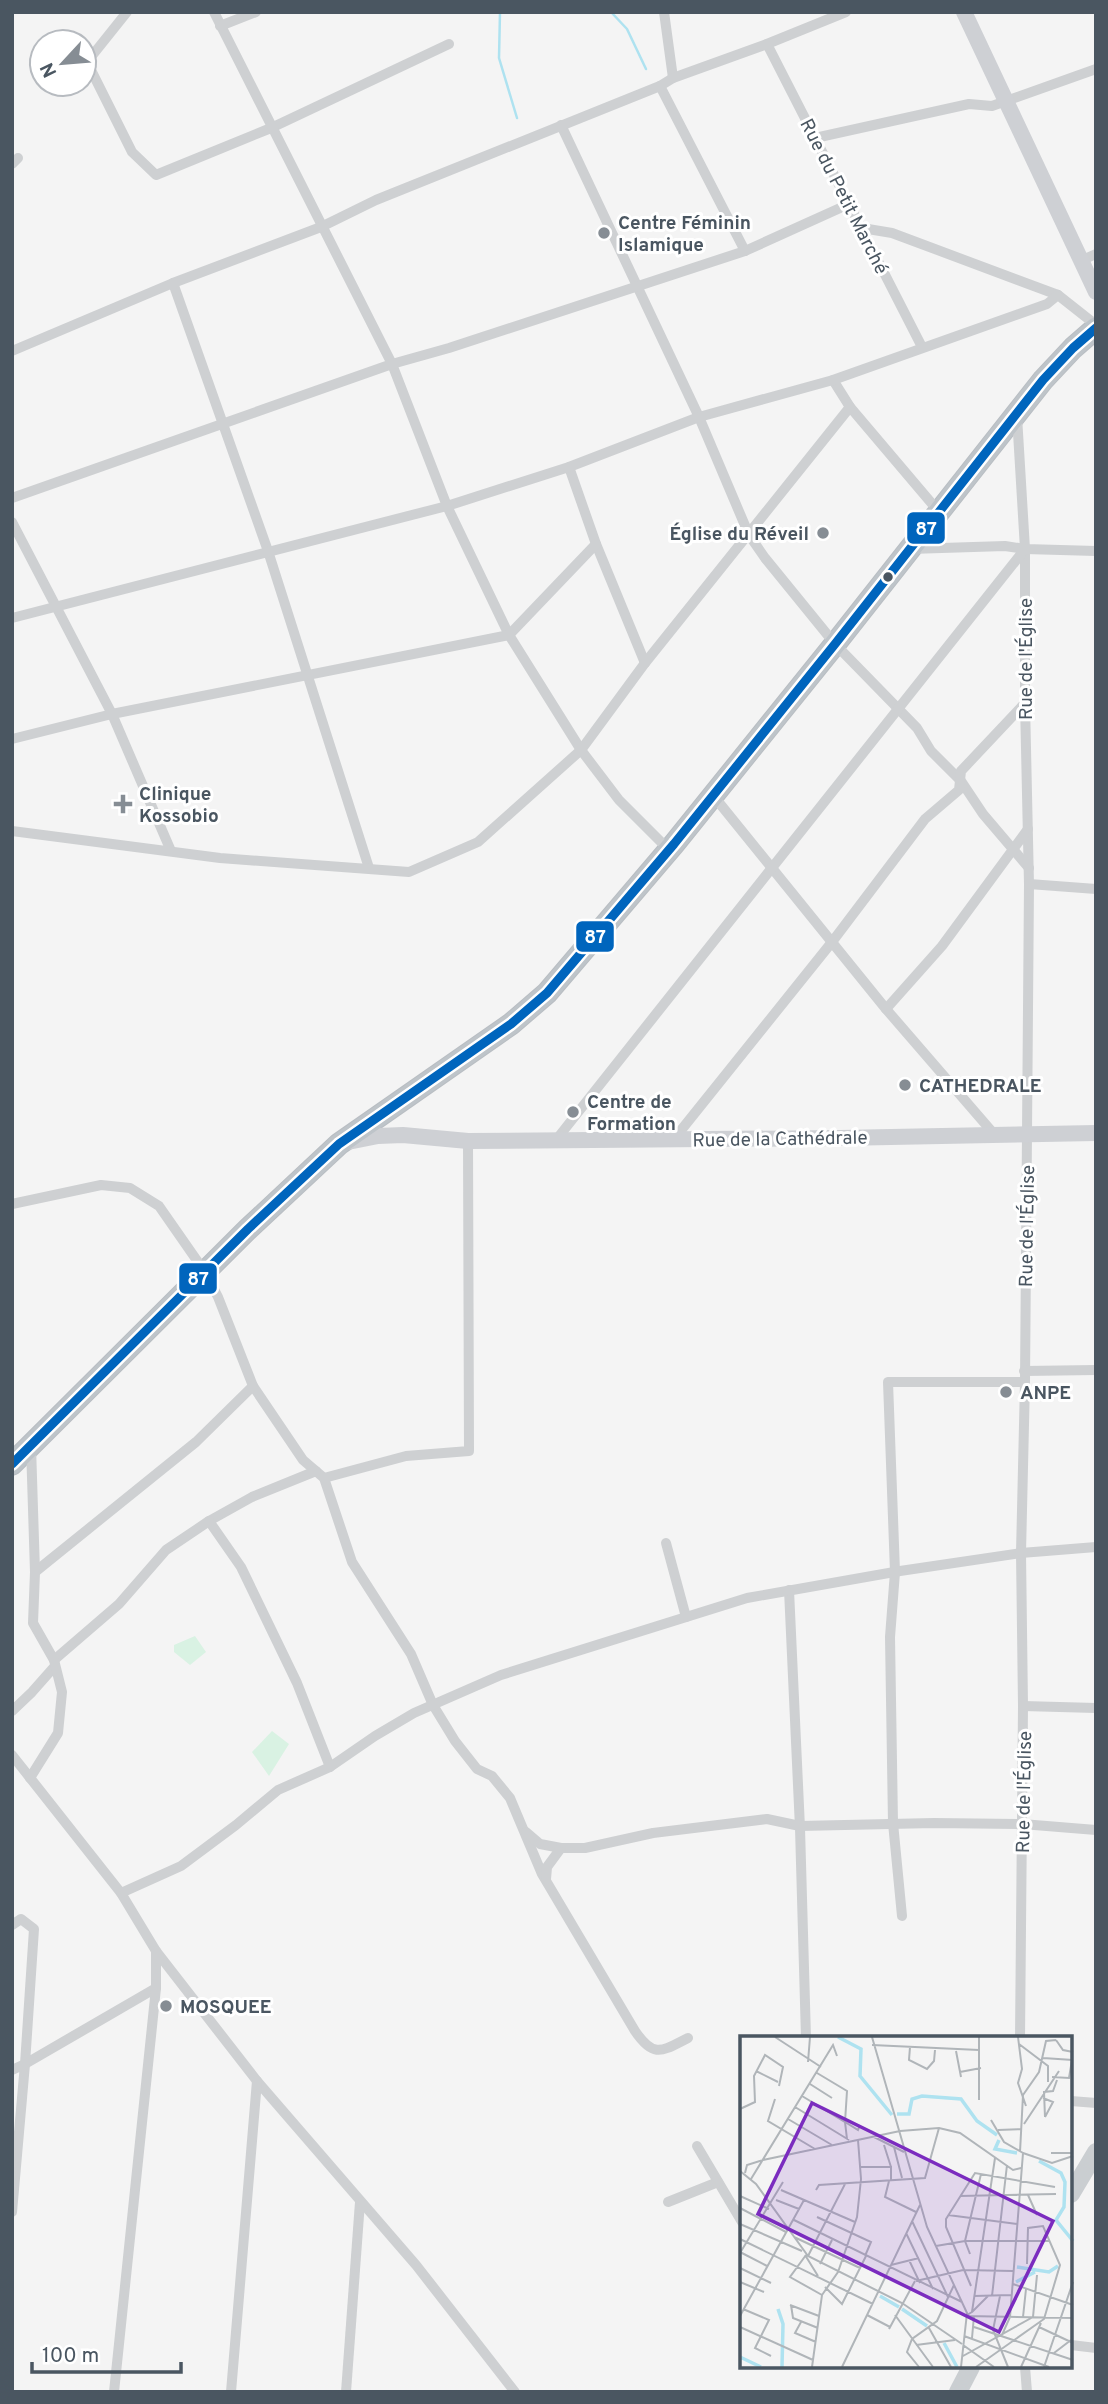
<svg xmlns="http://www.w3.org/2000/svg" width="1108" height="2404" viewBox="0 0 1108 2404" font-family="Overpass,sans-serif">
	<rect width="100%" height="100%" fill="#f4f4f4"/>
	<g fill="#d9f2e3">
		<path d="M 195,1636 L 206,1652 L 190,1665 L 174,1652 L 174,1645 Z"/>
		<path d="M 272,1731 L 289,1744 L 269,1776 L 252,1752 Z"/>
	</g>
	<g fill="none" stroke-linecap="round" stroke-linejoin="round">
		<g stroke="#aee2f0" stroke-width="2.5">
			<path d="M 500,12 L 499,58 L 517,118"/>
			<path d="M 611,12 L 627,29 L 646,69"/>
		</g>
		<defs>
			<path id="highway" d="M 12,1464 L 248,1229 L 339,1144 L 511,1024 L 547,993 L 674,844 L 835,644 L 1043,380 L 1073,348 L 1096,328"/>
		</defs>
		<use href="#highway" stroke="#b9bec3" stroke-width="23"/>
		<g stroke="#ced0d2" stroke-width="10">
			<path d="M 127,12 L 87,62 L 132,152 L 156,175 L 271,128 L 449,44"/>
			<path d="M 214,12 L 392,364 L 447,506 L 509,635 L 581,750 L 619,800 L 669,850"/>
			<path d="M 664,12 L 673,78"/>
			<path d="M 220,26 L 256,12"/>
			<path d="M 767,44 L 922,347"/>
			<path d="M 660,86 L 745,251"/>
			<path d="M 561,125 L 699,417 L 749,535 L 765,558 L 835,644 L 917,728 L 931,751 L 961,781 L 983,814 L 1029,868"/>
			<path d="M 815,138 L 969,104 L 992,106 L 1096,69"/>
			<path d="M 12,164 L 18,158"/>
			<path d="M 862,228 L 892,233 L 1058,295"/>
			<path d="M 1080,261 L 1096,254"/>
			<path d="M 173,283 L 268,551 L 369,868"/>
			<path d="M 12,351 L 173,283 L 321,227 L 376,200 L 660,86 L 673,78 L 767,44 L 846,12"/>
			<path d="M 833,380 L 850,407 L 939,512"/>
			<path d="M 1017,416 L 1025,549 L 1025,703 L 1029,884 L 1025,1382 L 1021,1553 L 1023,1706 L 1020,2038"/>
			<path d="M 569,467 L 596,544 L 645,663"/>
			<path d="M 12,498 L 392,364 L 449,348 L 745,251 L 849,204"/>
			<path d="M 12,522 L 112,714 L 171,851"/>
			<path d="M 910,549 L 1005,546 L 1025,549 L 1096,551"/>
			<path d="M 12,618 L 447,506 L 569,467 L 699,417 L 833,380 L 1047,304 L 1058,295 L 1096,325"/>
			<path d="M 12,739 L 112,714 L 509,635 L 596,544"/>
			<path d="M 712,794 L 886,1009 L 994,1134"/>
			<path d="M 12,831 L 220,858 L 409,872 L 478,842 L 581,750 L 645,663 L 850,407"/>
			<path d="M 1029,884 L 1096,889"/>
			<path d="M 886,1009 L 942,946 L 1028,829"/>
			<path d="M 674,1139 L 832,942 L 925,819 L 959,790 L 961,771 L 1025,703"/>
			<path d="M 556,1140 L 1025,549"/>
			<path d="M 12,1204 L 101,1185 L 130,1188 L 159,1206 L 205,1272 L 218,1297 L 253,1386 L 303,1460 L 324,1478 L 352,1562 L 411,1654 L 433,1705 L 455,1741 L 477,1769 L 492,1776 L 510,1798 L 542,1874 L 635,2031 C 654,2059 662,2051 688,2038"/>
			<path d="M 1024,1371 L 1096,1370"/>
			<path d="M 316,1471 L 252,1497 L 209,1521 L 241,1567 L 297,1683 L 330,1767"/>
			<path d="M 324,1478 L 406,1456 L 469,1451 L 468,1141"/>
			<path d="M 666,1543 L 686,1617"/>
			<path d="M 35,1572 L 196,1442 L 253,1386"/>
			<path d="M 789,1590 L 800,1828 L 806,2038"/>
			<path d="M 54,1660 L 119,1604 L 166,1550 L 209,1521"/>
			<path d="M 1023,1706 L 1096,1708"/>
			<path d="M 12,1711 L 32,1692 L 55,1666"/>
			<path d="M 12,1755 L 121,1893 L 156,1951 L 257,2081 L 416,2265 L 515,2392"/>
			<path d="M 30,1778 L 58,1733 L 62,1692 L 54,1660 L 33,1623 L 35,1572 L 31,1446"/>
			<path d="M 526,1832 L 540,1844 L 561,1848 L 585,1848 L 653,1833 L 767,1819 L 800,1826 L 934,1823 L 1022,1824 L 1096,1830"/>
			<path d="M 546,1879 L 547,1867 L 561,1848"/>
			<path d="M 121,1893 L 181,1866 L 236,1825 L 278,1790 L 330,1767 L 375,1736 L 414,1713 L 501,1675 L 747,1598 L 900,1571 L 1021,1553 L 1096,1547"/>
			<path d="M 902,1916 L 893,1823 L 890,1637 L 895,1572 L 888,1382 L 1025,1382"/>
			<path d="M 12,1925 L 21,1919 L 34,1929 L 25,2064 L 156,1988"/>
			<path d="M 12,2070 L 25,2064 L 12,2212"/>
			<path d="M 1071,2101 L 1096,2103"/>
			<path d="M 697,2146 L 742,2222"/>
			<path d="M 668,2202 L 718,2182"/>
			<path d="M 1071,2345 L 1096,2348"/>
			<path d="M 1025,2367 L 1027,2392"/>
			<path d="M 114,2392 L 156,1988 L 156,1951"/>
			<path d="M 231,2392 L 257,2081"/>
			<path d="M 346,2392 L 360,2202"/>
		</g>
		<g stroke="#ced0d4" stroke-width="16">
			<path d="M 964,12 L 1096,292"/>
			<path d="M 343,1143 L 378,1136 L 403,1135 L 468,1141 L 840,1138 L 1096,1133"/>
		</g>
		<g stroke="#caced1" stroke-width="18">
			<path d="M 1071,2194 L 1096,2152"/>
			<path d="M 958,2392 L 971,2367"/>
		</g>
		<use href="#highway" stroke="#bec4c9" stroke-width="21"/>
		<defs>
			<path id="bus-1" d="M 12,1464 L 248,1229 L 339,1144 L 511,1024 L 547,993 L 674,844 L 835,644 L 1043,380 L 1073,348 L 1096,328"/>
		</defs>
		<use href="#bus-1" stroke="#fff" stroke-width="14"/>
		<use href="#bus-1" stroke="#0065bd" stroke-width="9"/>
	</g>
	<g fill="#868d94" stroke="#fff" stroke-width="2.5">
		<circle cx="604" cy="233" r="7"/>
		<circle cx="823" cy="533" r="7"/>
		<path d="M119.5 793.5h7v7h7v7h-7v7h-7v-7h-7v-7h7z"/>
		<circle cx="905" cy="1085" r="7"/>
		<circle cx="573" cy="1112" r="7"/>
		<circle cx="1006" cy="1392" r="7"/>
		<circle cx="166" cy="2006" r="7"/>
	</g>
	<circle fill="#4a5661" stroke="#fff" stroke-width="2.5" cx="888" cy="577" r="6"/>
	<g text-anchor="middle" stroke-width="6" stroke-linejoin="round" paint-order="stroke">
		<g font-size="19" fill="#4a5661" stroke="#fff">
			<text transform="translate(845 196) rotate(63)" y="7">Rue du Petit Marché</text>
			<text transform="translate(1025 659) rotate(-90)" y="7">Rue de l'Église</text>
			<text transform="translate(780 1138) rotate(-1)" y="7">Rue de la Cathédrale</text>
			<text transform="translate(1026 1226) rotate(-89)" y="7">Rue de l'Église</text>
			<text transform="translate(1023 1792) rotate(-89)" y="7">Rue de l'Église</text>
		</g>
		<g font-size="19" font-weight="bold" fill="#4a5661" stroke="#fff" text-anchor="start">
			<text x="618" y="229">Centre Féminin<tspan x="618" dy="22">Islamique</tspan></text>
			<text x="809" y="540" text-anchor="end">Église du Réveil</text>
			<text x="139" y="800">Clinique<tspan x="139" dy="22">Kossobio</tspan></text>
			<text x="919" y="1092">CATHEDRALE</text>
			<text x="587" y="1108">Centre de<tspan x="587" dy="22">Formation</tspan></text>
			<text x="1020" y="1399">ANPE</text>
			<text x="180" y="2013">MOSQUEE</text>
		</g>
	</g>
	<g transform="translate(740 2036)">
		<rect width="332" height="332" fill="#f4f4f4"/>
		<path fill="none" stroke="#aee2f0" stroke-width="3.5" d="M 98,1 L 121,13 L 120,40 L 152,79M 157,78 L 169,78 L 172,63 L 182,60 L 221,63 L 237,85 L 257,99M 259,104 L 255,113 L 277,117M 299,125 L 321,137 L 325,146 L 324,171 L 316,184 L 333,205M 277,231 L 309,236 L 318,230M 276,246 L 295,236M 140,260 L 159,271M 38,273 L 43,288 L 42,331M 162,273 L 187,290M 204,307 L 217,331M 0,321 L 21,331"/>
		<path fill="none" stroke="#b0b5b9" stroke-width="2" d="M 35,1 L 81,31M 132,1 L 187,191 L 227,277 L 221,331M 239,1 L 239,64M 278,1 L 282,33 L 278,47 L 286,70M 316,4 L 323,14 L 333,16M 279,8 L 308,30 L 308,46M 132,9 L 239,14M 170,11 L 169,24 L 187,33 L 194,25 L 195,14M 216,15 L 221,41M 303,22 L 333,24M 68,26 L 70,1M 16,35 L 38,46M 220,36 L 241,32M 312,41 L 329,42 L 332,24M 70,48 L 92,62M 62,60 L 105,86 L 107,55 L 77,37M 303,62 L 313,66 L 305,81M 35,63 L 28,85 L 75,113M 55,71 L 109,104M 0,73 L 15,66 L 14,40 L 25,19 L 43,31 L 39,50M 305,81 L 304,56 L 313,55 L 317,44M 48,83 L 92,109M 251,84 L 264,106 L 283,117 L 270,281 L 262,299M 284,88 L 319,35M 258,94 L 282,93M 134,101 L 164,116M 107,103 L 105,86 L 118,94 L 120,89M 144,109 L 151,131M 154,111 L 162,142M 280,116 L 283,59 L 299,36 L 306,5 L 316,4M 283,117 L 312,127 L 333,120M 311,117 L 333,117M 120,131 L 151,131 L 151,144M 0,135 L 16,148 L 68,220 L 162,267 L 222,308M 5,137 L 7,129 L 23,124 L 160,95 L 199,92 L 220,97 L 273,134 L 281,132M 11,143 L 93,9 L 97,20M 149,145 L 145,161 L 176,176M 41,154 L 115,186M 76,154 L 79,149 L 185,142 L 199,92M 288,159 L 297,179M 0,160 L 29,173M 220,160 L 316,158M 36,164 L 59,173M 0,172 L 46,196M 208,179 L 277,188M 77,181 L 131,206 L 125,220M 54,184 L 222,266M 172,185 L 208,261M 0,188 L 62,215M 166,197 L 193,253M 54,201 L 120,232M 0,203 L 133,268M 196,210 L 225,205 L 310,205M 0,216 L 27,230M 0,217 L 43,146M 230,218 L 225,205 L 241,138M 65,219 L 78,240M 66,219 L 50,241 L 82,259M 68,220 L 105,148M 169,224 L 180,247M 80,228 L 92,204M 151,229 L 179,222M 0,232 L 31,247M 176,245 L 223,234 L 273,235M 0,246 L 24,256M 273,248 L 333,269M 231,250 L 206,191 L 206,183 L 235,137 L 315,151M 85,251 L 102,268 L 126,220M 234,260 L 271,259M 252,260 L 267,129M 260,260 L 253,294 L 268,331M 50,269 L 79,280M 51,269 L 53,282 L 78,292M 3,273 L 29,284 L 15,312 L 31,320M 232,276 L 248,260M 127,279 L 150,291M 155,279 L 193,331M 227,279 L 232,276 L 255,122M 0,280 L 64,164M 227,280 L 333,282M 283,281 L 286,253M 61,286 L 55,297 L 76,306M 0,291 L 73,324M 234,291 L 333,324M 299,291 L 333,307M 189,292 L 211,331M 149,293 L 175,245M 224,300 L 309,331M 232,302 L 234,280M 176,309 L 215,304M 223,309 L 254,331M 314,317 L 331,304M 223,320 L 293,281 L 297,239M 72,331 L 82,259 L 98,236 L 117,181 L 121,143 L 118,104M 102,331 L 180,169M 179,331 L 167,316 L 172,303 L 197,285 L 214,249M 236,331 L 304,283 L 320,229 L 303,190 L 288,192 L 287,228M 281,331 L 301,287M 304,331 L 333,246"/>
		<path fill="#7b2cbf" fill-opacity="0.15" stroke="#7b2cbf" stroke-width="3.5" d="M 72,67 L 313,185 L 259,296 L 18,178 Z"/>
		<rect width="332" height="332" fill="none" stroke="#4a5661" stroke-width="3.5"/>
	</g>
	<g stroke="#fff" stroke-width="2.5">
		<rect x="906" y="511" width="40" height="34" rx="7" fill="#0065bd"/>
		<rect x="575" y="920" width="40" height="33" rx="7" fill="#0065bd"/>
		<rect x="178" y="1262" width="40" height="33" rx="7" fill="#0065bd"/>
	</g>
	<g font-size="19" text-anchor="middle" font-weight="bold" fill="#fff">
		<text x="926" y="535">87</text>
		<text x="595" y="943">87</text>
		<text x="198" y="1285">87</text>
	</g>
	<rect width="1108" height="2404" fill="none" stroke="#4a5661" stroke-width="28"/>
	<g transform="translate(63 63) rotate(244)"><circle r="33" fill="#ffffff" stroke="#b7bbc0" stroke-width="2"/>
	<path d="M0-5L12 26L0 18L-12 26Z" fill="#868d94"/>
	<text y="-10" font-size="19" font-weight="bold" text-anchor="middle" fill="#4a5661">N</text>
	</g>
	<path d="M32 2362v10h149v-10" fill="none" stroke="#4a5661" stroke-width="3.5"/>
	<text x="42" y="2362" font-size="21" fill="#4a5661" stroke="#ffffff" stroke-width="5" paint-order="stroke">100 m</text>
</svg>
